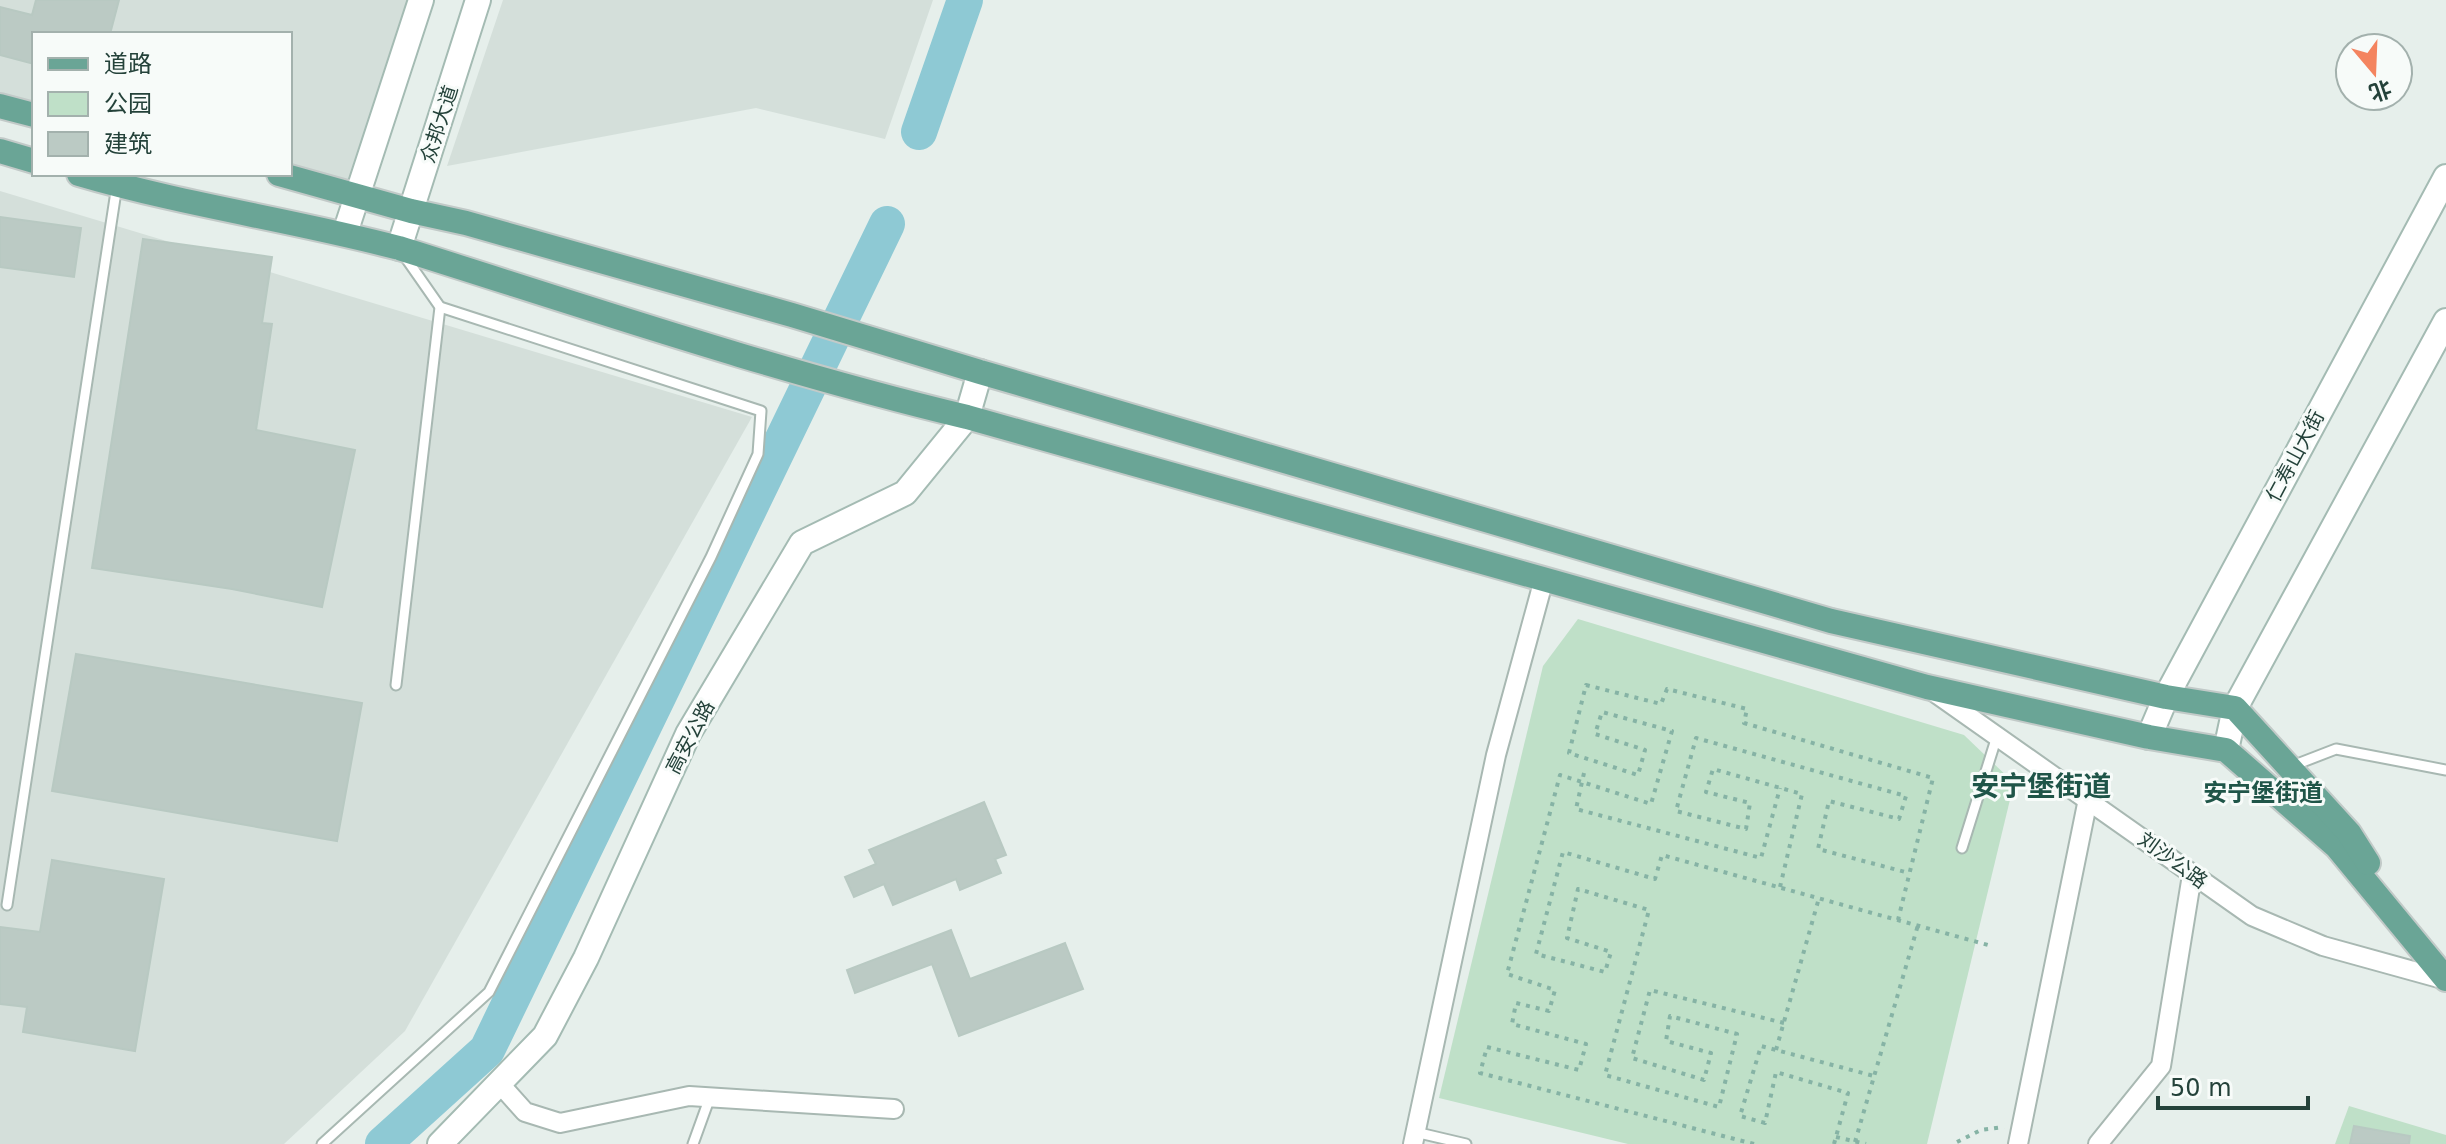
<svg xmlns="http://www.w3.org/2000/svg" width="2446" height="1144" viewBox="0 0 2446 1144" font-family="'DejaVu Sans','Noto Sans SC',sans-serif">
	<rect width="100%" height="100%" fill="#e6efeb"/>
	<g fill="#d4dfda">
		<path d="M 0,0 L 419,0 L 357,194 L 290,174 L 290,34 L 34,34 L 34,109 L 0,101 Z"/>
		<path d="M 503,0 L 933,0 L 885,139 L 756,108 L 447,166 Z"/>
		<path d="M 0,191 L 752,417 L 405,1031 L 284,1144 L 0,1144 Z"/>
	</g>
	<g fill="#bfe0c8">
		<path d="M 1578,619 L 1964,735 L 2014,783 L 1927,1144 L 1628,1144 L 1439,1098 L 1543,666 Z"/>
		<path d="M 2349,1106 L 2446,1135 L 2446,1144 L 2335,1144 Z"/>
	</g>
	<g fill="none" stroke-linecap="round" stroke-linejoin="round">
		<g stroke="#8ec9d4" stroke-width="36">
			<path d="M 919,132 L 965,0"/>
			<path d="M 383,1144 L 487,1050 L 887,224"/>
		</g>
	</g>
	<g fill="#bbcac4" stroke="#b8c9c2" stroke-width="2">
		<path d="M 36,0 L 119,0 L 110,34 L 34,34 L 34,64 L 0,55 L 0,7 L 32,15 Z"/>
		<path d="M 0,217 L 81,228 L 74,277 L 0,267 Z"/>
		<path d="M 143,239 L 272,257 L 262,323 L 272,324 L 256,430 L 355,450 L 322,607 L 232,589 L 92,568 Z"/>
		<path d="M 76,654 L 362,703 L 337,841 L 52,791 Z"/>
		<path d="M 984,802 L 1006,855 L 995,859 L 1001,873 L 960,890 L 956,879 L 893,905 L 884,884 L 854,897 L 845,877 L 876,864 L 869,850 Z"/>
		<path d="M 52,860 L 164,879 L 135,1051 L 23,1032 L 27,1007 L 0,1004 L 0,927 L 40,932 Z"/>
		<path d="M 951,930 L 970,979 L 1065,943 L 1083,989 L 959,1036 L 932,964 L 855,993 L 847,970 Z"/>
		<path d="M 2354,1126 L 2410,1136 L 2409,1144 L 2350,1144 Z"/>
	</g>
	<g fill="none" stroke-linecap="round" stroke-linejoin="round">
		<defs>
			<g id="lane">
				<path d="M 396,685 L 440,307 L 403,254"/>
				<path d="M 2292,766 L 2336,749 L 2446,770"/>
				<path d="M 1962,848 L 1997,736"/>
				<path d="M 7,905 L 117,185"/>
				<path d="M 1415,1132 L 1466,1144"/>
				<path d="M 322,1144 L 489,992 L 711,557 L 758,454 L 761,411 L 440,307"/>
				<path d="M 693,1144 L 710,1097"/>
			</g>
			<g id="street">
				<path d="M 1934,692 L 2252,916 L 2323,946 L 2446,980"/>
				<path d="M 500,1084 L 525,1112 L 560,1123 L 689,1096 L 894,1109"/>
				<path d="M 1413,1144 L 1496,755 L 1544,579"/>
				<path d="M 2018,1144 L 2088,799"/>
				<path d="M 2098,1144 L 2161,1066 L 2192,875"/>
			</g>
			<g id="secondary">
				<path d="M 345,233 L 421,0"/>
				<path d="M 399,248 L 478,0"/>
				<path d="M 2149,737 L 2166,697 L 2446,177"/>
				<path d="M 2226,750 L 2235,708 L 2446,321"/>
				<path d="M 440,1144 L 545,1036 L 586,958 L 688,734 L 802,543 L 905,493 L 967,417 L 980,372"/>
			</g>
			<g id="primary">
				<path d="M 0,106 L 34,115"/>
				<path d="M 0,151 L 34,161"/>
				<path d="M 79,174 C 184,205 293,220 399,248 C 587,307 775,371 967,417 L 1927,687 L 2149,737 L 2226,750 L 2337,847 L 2446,979"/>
				<path d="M 279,174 L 411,211 L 466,223 L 792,315 L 980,372 L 1831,621 L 2166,697 L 2235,708 L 2349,833 L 2368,863"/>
			</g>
		</defs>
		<use href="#lane" stroke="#a8b8b2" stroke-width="13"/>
		<use href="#street" stroke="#a8b8b2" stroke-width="22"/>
		<use href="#secondary" stroke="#a4bbb3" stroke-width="28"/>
		<use href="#primary" stroke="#c2cac8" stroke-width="28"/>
		<g stroke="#86b3a5" stroke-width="4" stroke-dasharray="4 6" stroke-linecap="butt">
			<path d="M 1584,773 L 1576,809 L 1761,858 L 1780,788"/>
			<path d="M 1780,887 L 1802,794 L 1713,769 L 1706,792 L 1750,803 L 1746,829 L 1676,811 L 1696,738 L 1906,796 L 1899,819 L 1829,801 L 1818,849 L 1909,873"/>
			<path d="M 1784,1023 L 1650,990 L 1632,1058 L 1704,1080 L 1711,1053 L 1666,1041 L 1670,1016 L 1737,1034 L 1719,1107 L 1605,1075 L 1649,910 L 1578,889 L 1567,938 L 1611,952 L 1605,972 L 1536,954 L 1563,852 L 1655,879 L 1662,855 L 1988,945"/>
			<path d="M 1776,1050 L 1819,898"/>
			<path d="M 1836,1137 L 1866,1144"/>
			<path d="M 1855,1142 L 1918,925"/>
			<path d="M 1957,1142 L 1981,1130 L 2004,1127"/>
			<path d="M 1754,1144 L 1480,1073 L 1487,1047 L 1579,1070 L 1586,1044 L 1512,1024 L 1516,1003 L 1549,1011 L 1555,990 L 1507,974 L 1560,775 L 1651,804 L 1672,731 L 1602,712 L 1595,734 L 1645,750 L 1638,775 L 1569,753 L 1586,685 L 1661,704 L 1667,689 L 1747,709 L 1744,723 L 1933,778 L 1898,920"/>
			<path d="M 1834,1144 L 1848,1093 L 1776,1072 L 1765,1123 L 1740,1116 L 1761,1046 L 1874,1076"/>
		</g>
		<use href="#lane" stroke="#fff" stroke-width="9"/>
		<use href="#street" stroke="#fff" stroke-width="18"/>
		<use href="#secondary" stroke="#fff" stroke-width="24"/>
		<use href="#primary" stroke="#6aa596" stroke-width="24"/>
	</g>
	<g text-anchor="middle" stroke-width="6" stroke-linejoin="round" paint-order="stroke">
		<g font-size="20" fill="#24423a" stroke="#f7fbf9">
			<text transform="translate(439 124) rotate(-72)" y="7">众邦大道</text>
			<text transform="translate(2295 456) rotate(-62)" y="7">仁寿山大街</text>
			<text transform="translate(690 737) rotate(-62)" y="7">高安公路</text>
			<text transform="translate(2173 860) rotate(36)" y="7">刘沙公路</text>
		</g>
		<g font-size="24" font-weight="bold" fill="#1f5548" stroke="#f7fbf9">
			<text x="2263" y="801">安宁堡街道</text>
		</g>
		<g font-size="28" font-weight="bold" fill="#1f5548" stroke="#f7fbf9">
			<text x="2041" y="796">安宁堡街道</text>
		</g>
	</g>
	<rect x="32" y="32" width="260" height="144" fill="#f7fbf9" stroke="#a3b1ad" stroke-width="2"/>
	<rect x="48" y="58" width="40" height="12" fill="#6aa596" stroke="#a3b1ad" stroke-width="2"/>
	<text x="104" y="72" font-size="24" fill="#24423a">道路</text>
	<rect x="48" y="92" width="40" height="24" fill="#bfe0c8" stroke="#a3b1ad" stroke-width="2"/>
	<text x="104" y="112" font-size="24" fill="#24423a">公园</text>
	<rect x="48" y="132" width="40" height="24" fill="#bbcac4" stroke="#a3b1ad" stroke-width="2"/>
	<text x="104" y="152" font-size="24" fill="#24423a">建筑</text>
	<g transform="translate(2374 72) rotate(161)"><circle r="38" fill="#f7fbf9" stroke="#a3b1ad" stroke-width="2"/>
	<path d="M0-6L14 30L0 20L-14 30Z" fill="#f4845f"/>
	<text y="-12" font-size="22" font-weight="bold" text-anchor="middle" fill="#24423a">北</text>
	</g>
	<path d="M2158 1096v12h150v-12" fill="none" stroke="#24423a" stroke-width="4"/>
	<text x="2170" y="1096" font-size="24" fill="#24423a" stroke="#f7fbf9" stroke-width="6" paint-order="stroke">50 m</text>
</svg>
